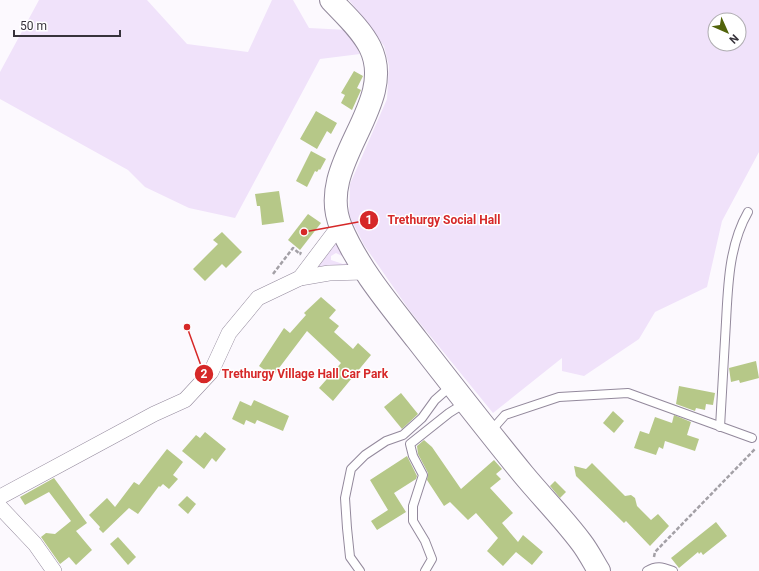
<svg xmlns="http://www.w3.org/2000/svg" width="759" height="571" viewBox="0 0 759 571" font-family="Roboto,sans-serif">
	<rect width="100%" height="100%" fill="#fcf9fe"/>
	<g fill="#f0e2fa" fill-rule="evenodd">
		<path d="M 39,0 L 147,0 L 187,44 L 248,52 L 272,0 L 293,0 L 309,28 L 348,30 L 360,54 L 320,59 L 235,218 L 189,208 L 145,187 L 128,170 L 0,99 L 0,72 Z"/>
		<path d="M 349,0 L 759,0 L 759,152 L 722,221 L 707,287 L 655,312 L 639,339 L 584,376 L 562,371 L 562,358 L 493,413 L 410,311 L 364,245 L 349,215 L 350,184 L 387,99 L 389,66 L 384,46 ZM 715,20 L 739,20 L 739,44 L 715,44 Z"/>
		<path d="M 337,240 L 352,266 L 317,268 ZM 336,253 L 344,257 L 347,263 L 343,264 L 331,260 L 331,256 Z"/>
	</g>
	<g fill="#b6c888">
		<path d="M 354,71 L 363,76 L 357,88 L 361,90 L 352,110 L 341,103 L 345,95 L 341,93 Z"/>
		<path d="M 316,111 L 337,123 L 331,134 L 327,131 L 317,149 L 300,139 Z"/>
		<path d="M 311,151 L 326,159 L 320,170 L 319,169 L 317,172 L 315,171 L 307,187 L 296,181 Z"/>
		<path d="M 279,191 L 284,222 L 262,225 L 260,206 L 257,206 L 255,194 Z"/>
		<path d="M 308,214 L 321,223 L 300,250 L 288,240 Z"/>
		<path d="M 222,232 L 242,252 L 226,268 L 222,264 L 205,281 L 193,269 L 218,244 L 213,240 Z"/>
		<path d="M 321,297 L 336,310 L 329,318 L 339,326 L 334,332 L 353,349 L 358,343 L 371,355 L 333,401 L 319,388 L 341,363 L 307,331 L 273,376 L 259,366 L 284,328 L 290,333 L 306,315 L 304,313 Z"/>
		<path d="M 756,361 L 759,378 L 740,383 L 739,380 L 731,382 L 729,368 Z"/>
		<path d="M 679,386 L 715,393 L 713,405 L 706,404 L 705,410 L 696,408 L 695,411 L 676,404 Z"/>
		<path d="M 401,393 L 418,414 L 402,429 L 384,407 Z"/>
		<path d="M 254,400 L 289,416 L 283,431 L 257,420 L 255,424 L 246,420 L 244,425 L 232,419 L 240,401 L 251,406 Z"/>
		<path d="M 613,411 L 624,421 L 614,433 L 603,423 Z"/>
		<path d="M 674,415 L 691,422 L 687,435 L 699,439 L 695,451 L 665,441 L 663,449 L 659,447 L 656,455 L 634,448 L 640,431 L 649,434 L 655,417 L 672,423 Z"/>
		<path d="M 205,432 L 226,449 L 216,462 L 212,458 L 204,469 L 182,451 L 196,435 L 200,438 Z"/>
		<path d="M 424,440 L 432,447 L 461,489 L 494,460 L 502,469 L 496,474 L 501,479 L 490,488 L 513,513 L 502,523 L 518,542 L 523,535 L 543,552 L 532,565 L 516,552 L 503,566 L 487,551 L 498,538 L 476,513 L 468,520 L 450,502 L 444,506 L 427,480 L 428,473 L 418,454 L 417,446 Z"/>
		<path d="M 167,449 L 183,462 L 173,475 L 178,479 L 169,489 L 163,484 L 160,487 L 159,486 L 138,514 L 129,508 L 103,533 L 99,529 L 100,527 L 89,515 L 107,498 L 115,507 L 134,482 L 139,485 Z"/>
		<path d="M 407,456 L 417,476 L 416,479 L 394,493 L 406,512 L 377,530 L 371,521 L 388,510 L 370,480 Z"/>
		<path d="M 592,463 L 625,496 L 631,495 L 635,498 L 637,506 L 651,520 L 658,514 L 669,526 L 650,546 L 626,521 L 624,523 L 576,476 L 574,466 L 586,469 Z"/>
		<path d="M 54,478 L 87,523 L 76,531 L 92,550 L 76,565 L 69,557 L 60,564 L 41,537 L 46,533 L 55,534 L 71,521 L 49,492 L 25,505 L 20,497 Z"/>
		<path d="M 555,481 L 566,492 L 560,498 L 550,486 Z"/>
		<path d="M 187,496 L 196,504 L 188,514 L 178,505 Z"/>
		<path d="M 716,522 L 727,536 L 703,555 L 701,552 L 699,554 L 698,552 L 679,568 L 671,558 Z"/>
		<path d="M 118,537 L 136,557 L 128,565 L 110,544 Z"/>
	</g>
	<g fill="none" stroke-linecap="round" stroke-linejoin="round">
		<defs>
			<g id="lane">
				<path d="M 720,427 C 722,392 724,357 726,322 C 728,285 729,245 748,212"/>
				<path d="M 490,432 L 505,415 L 559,397 L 628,393 L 752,438"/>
				<path d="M 360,571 L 350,557 L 347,528 L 345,498 L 351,469 L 365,455 L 386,441 L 403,435 L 422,418 L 435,400 L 452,385"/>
				<path d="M 425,571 L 432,559 L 425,541 L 413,521 L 413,506 L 423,475 L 413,456 L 410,444 L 449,413 L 465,403"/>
				<path d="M 647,571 C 657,565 662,567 673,571"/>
			</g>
			<g id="street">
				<path d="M 300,278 L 340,225"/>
				<path d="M 0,497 L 154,414 L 185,400 L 211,372 L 229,333 L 258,298 L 300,278 L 329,273 L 364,272"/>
				<path d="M 0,507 L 35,544 L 54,571"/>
			</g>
			<path id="secondary" d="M 331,0 C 344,14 361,29 370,47 C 399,105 314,164 341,227 C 359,269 389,304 417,340 C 452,385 487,430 523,474 C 542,497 563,518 581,542 C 588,551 593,561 599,571"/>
		</defs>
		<use href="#lane" stroke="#93899c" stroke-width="10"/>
		<use href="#street" stroke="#93899c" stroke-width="16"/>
		<use href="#secondary" stroke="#93899c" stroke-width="24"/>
		<g stroke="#a3a0a6" stroke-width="2.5" stroke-dasharray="4 2" stroke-linecap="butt">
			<path d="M 273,274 L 293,248 L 300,254 L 301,252"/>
			<path d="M 654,557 L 655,552 L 755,449"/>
		</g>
		<use href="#lane" stroke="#fff" stroke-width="8"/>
		<use href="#street" stroke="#fff" stroke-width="15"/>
		<use href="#secondary" stroke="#fff" stroke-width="22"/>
	</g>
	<path fill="none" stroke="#d62828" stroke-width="1.5" d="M304 232L369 220M187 327L204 374"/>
	<g fill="#d62828" stroke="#fff" stroke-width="1.5">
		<circle cx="304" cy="232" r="4"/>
		<circle cx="187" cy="327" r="4"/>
		<circle cx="369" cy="220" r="10"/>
		<circle cx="204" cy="374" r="10"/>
	</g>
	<g font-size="12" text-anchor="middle" font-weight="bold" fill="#fff">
		<text x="369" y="224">1</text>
		<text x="204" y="378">2</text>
	</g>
	<g font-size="12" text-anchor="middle" font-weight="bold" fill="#d62828" stroke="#fff" stroke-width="3" stroke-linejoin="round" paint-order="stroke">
		<text x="444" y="224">Trethurgy Social Hall</text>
		<text x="305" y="378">Trethurgy Village Hall Car Park</text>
	</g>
	<g transform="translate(727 32) rotate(135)"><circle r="19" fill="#ffffff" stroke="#afadb1"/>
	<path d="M0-3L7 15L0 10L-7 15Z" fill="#51630a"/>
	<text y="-6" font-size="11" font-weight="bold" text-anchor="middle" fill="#37333b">N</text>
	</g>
	<path d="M14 30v6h106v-6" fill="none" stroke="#37333b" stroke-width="2"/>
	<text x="20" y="30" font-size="12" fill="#37333b" stroke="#ffffff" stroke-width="3" paint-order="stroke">50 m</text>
</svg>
